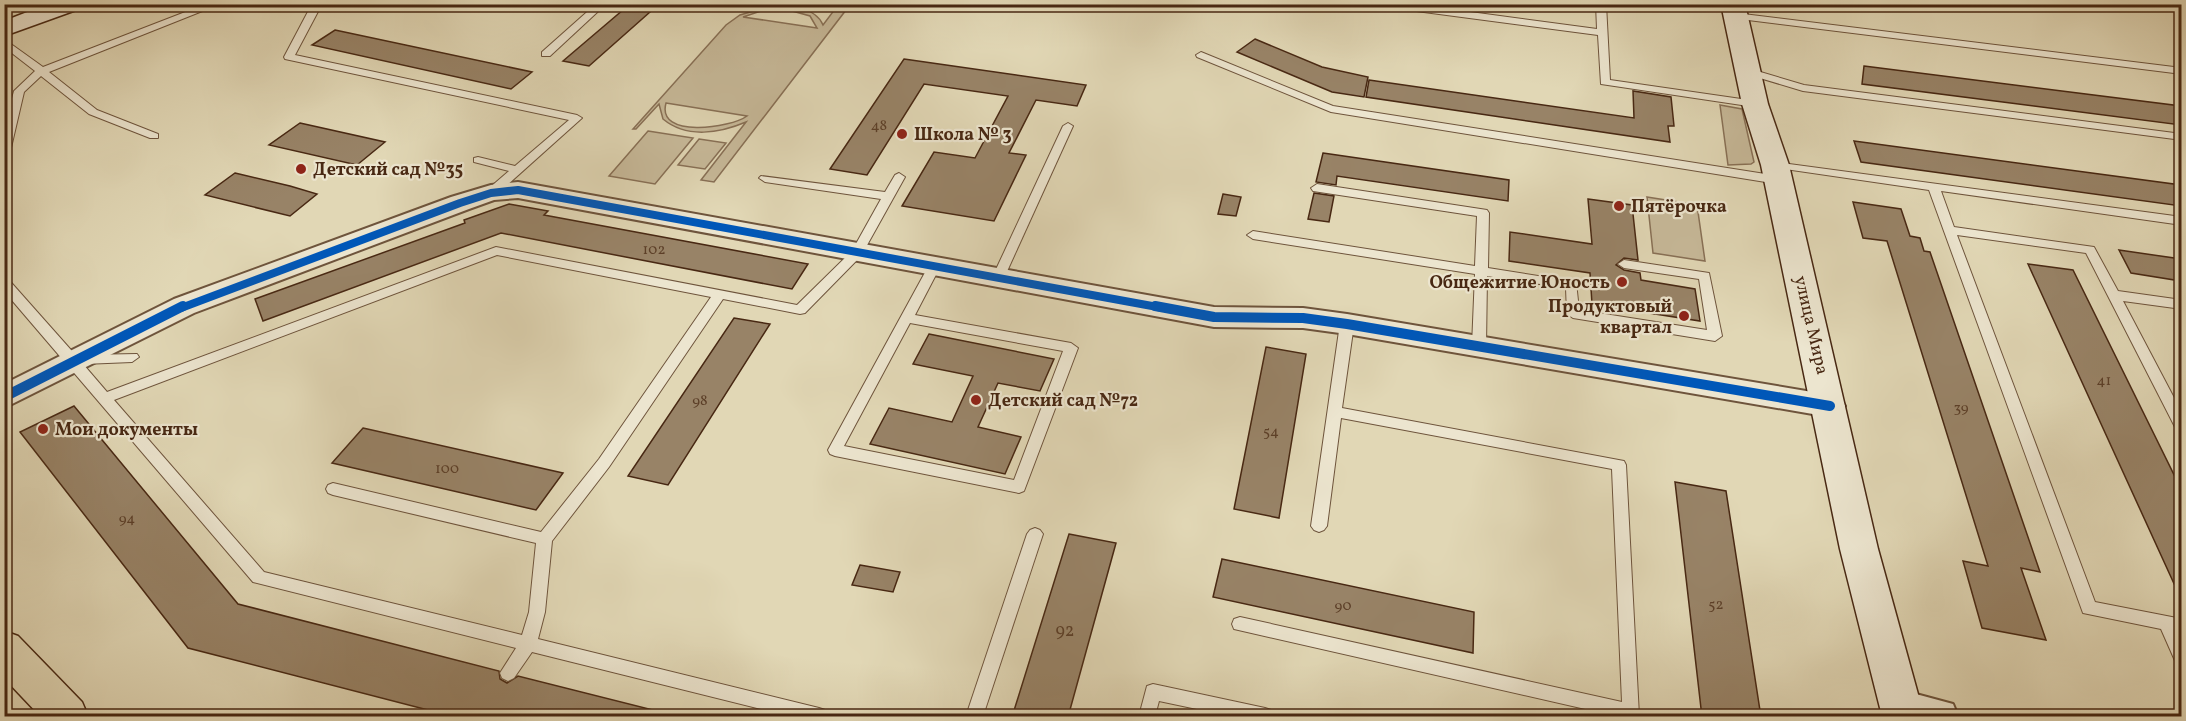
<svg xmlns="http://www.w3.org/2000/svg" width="2186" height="721" viewBox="0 0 2186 721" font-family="Vollkorn,serif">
	<rect width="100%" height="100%" fill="#e1d7b5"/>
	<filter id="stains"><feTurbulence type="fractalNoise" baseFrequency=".00333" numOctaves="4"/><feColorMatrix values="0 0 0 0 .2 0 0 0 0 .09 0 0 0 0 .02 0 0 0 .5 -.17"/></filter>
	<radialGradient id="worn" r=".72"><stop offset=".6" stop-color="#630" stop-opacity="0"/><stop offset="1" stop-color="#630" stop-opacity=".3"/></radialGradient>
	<g fill="#c7b999" stroke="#887056" stroke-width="1.5" fill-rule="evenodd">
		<path d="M 771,6 C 789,6 815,6 823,25 L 835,9 L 846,10 L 714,182 L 701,180 L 746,122 C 720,133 687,139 663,119 L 659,104 L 636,129 L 633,129 L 726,25 L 740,15 ZM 785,9 L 810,16 L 817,28 L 743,17 L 764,10 ZM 666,103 L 747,116 C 731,128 656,139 666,103 Z"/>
		<path d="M 1720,105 L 1742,109 L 1754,162 L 1751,164 L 1728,165 Z"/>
		<path d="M 648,131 L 693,138 L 655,184 L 609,176 Z"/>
		<path d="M 699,139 L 726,143 L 705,169 L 678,165 Z"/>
		<path d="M 1647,197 L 1697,205 L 1705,261 L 1653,253 Z"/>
	</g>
	<g fill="#988367" stroke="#482813" stroke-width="1.5">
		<path d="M 630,4 L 659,4 L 589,66 L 563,61 Z"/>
		<path d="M 335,30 L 532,72 L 511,89 L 312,45 Z"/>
		<path d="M 1255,39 L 1322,67 L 1368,77 L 1364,97 L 1332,92 L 1237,52 Z"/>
		<path d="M 904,59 L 1086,85 L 1077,106 L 1036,100 L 1009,153 L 1026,155 L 994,221 L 902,206 L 934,152 L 975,158 L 1008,96 L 924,84 L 867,175 L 830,169 Z"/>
		<path d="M 1864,66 L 2181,106 L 2181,125 L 1862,84 Z"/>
		<path d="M 1369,80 L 1634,118 L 1633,91 L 1671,97 L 1674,126 L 1668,126 L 1670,142 L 1366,97 Z"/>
		<path d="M 300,123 L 385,142 L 357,165 L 269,145 Z"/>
		<path d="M 1854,141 L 2181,185 L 2181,206 L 1861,162 Z"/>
		<path d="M 1323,153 L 1509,180 L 1508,201 L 1337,176 L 1336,185 L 1316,182 Z"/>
		<path d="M 235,173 L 290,186 L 317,194 L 290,216 L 205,195 Z"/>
		<path d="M 1314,193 L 1334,196 L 1329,222 L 1308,219 Z"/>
		<path d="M 1223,194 L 1241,197 L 1236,216 L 1218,214 Z"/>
		<path d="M 1588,199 L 1632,205 L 1638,260 L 1624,258 L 1616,265 L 1624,270 L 1640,273 L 1641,280 L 1695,289 L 1700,321 L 1592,304 L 1590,273 L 1509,261 L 1510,232 L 1592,244 Z"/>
		<path d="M 1853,202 L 1901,209 L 1910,236 L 1920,238 L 1924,251 L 1930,252 L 2040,572 L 2021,568 L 2046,640 L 1982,628 L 1963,561 L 1988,566 L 1887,241 L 1863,238 Z"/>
		<path d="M 509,204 L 548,211 L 544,215 L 808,264 L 792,289 L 501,233 L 263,321 L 255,299 L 465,223 L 464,220 Z"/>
		<path d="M 2119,250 L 2181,259 L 2181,281 L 2131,273 Z"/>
		<path d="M 2028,264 L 2073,270 L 2181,489 L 2181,599 Z"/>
		<path d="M 734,318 L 770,324 L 668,485 L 628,476 Z"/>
		<path d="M 929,334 L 1054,359 L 1040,391 L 998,383 L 978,427 L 1021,437 L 1005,474 L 870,444 L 889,408 L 952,422 L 973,376 L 913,364 Z"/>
		<path d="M 1266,347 L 1306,354 L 1279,518 L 1234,509 Z"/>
		<path d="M 74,406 L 238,604 L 499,671 L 500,679 L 507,683 L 518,676 L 653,710 L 652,717 L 455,717 L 188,648 L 20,432 Z"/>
		<path d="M 363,428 L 563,473 L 536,510 L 332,463 Z"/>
		<path d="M 1675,482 L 1726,491 L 1761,717 L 1702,717 Z"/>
		<path d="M 1069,534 L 1116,543 L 1068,717 L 1012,717 Z"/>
		<path d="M 1222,559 L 1474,612 L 1473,653 L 1213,597 Z"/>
		<path d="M 860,565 L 900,572 L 893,592 L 852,585 Z"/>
	</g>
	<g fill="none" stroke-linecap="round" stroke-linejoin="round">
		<defs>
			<g id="lane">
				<path d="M 206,4 L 220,4 L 49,72 L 97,110 L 158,134 L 158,138 L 150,138 L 89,114 L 41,76 L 24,92 L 10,152 L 4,155 L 4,128 L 14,91 L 35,71 L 4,47 L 4,39 L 43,67 Z"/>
				<path d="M 312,4 L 322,4 L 295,55 L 577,115 L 582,118 L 495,196 L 487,196 L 485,193 L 487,190 L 509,171 L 474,162 L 474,158 L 478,157 L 515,166 L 569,120 L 285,59 L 284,57 Z"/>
				<path d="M 596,4 L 606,4 L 550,56 L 542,56 L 542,52 Z"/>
				<path d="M 1382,4 L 1411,4 L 1597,29 L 1596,4 L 1606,4 L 1610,80 L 1755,101 L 1760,104 L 1755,107 L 1601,84 L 1598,35 L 1386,7 Z"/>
				<path d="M 1735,13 L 2182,68 L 2182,74 L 1732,18 L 1730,16 Z"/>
				<path d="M 1201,52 L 1333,106 L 1778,176 L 1784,180 L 1778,184 L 1331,112 L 1197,57 L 1196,55 Z"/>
				<path d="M 1747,68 L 1804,85 L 2182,134 L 2182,140 L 1803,91 L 1743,73 L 1743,69 Z"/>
				<path d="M 1068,123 L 1073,126 L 1004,278 L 998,282 L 994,281 L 992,278 L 1063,126 Z"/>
				<path d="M 1775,162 L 2182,217 L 2182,225 L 1941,191 L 1954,227 L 2094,247 L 2118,291 L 2182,300 L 2182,309 L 2123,301 L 2182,413 L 2182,432 L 2177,431 L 2175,427 L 2086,253 L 1957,235 L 2095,602 L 2182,619 L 2182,633 L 2179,633 L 2182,638 L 2182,665 L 2176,663 L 2161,629 L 2083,613 L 1929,190 L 1771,167 L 1769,165 Z"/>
				<path d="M 899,173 L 905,177 L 861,256 L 805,313 L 800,314 L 723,299 L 609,467 L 552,541 L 545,612 L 538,639 L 819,708 L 825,710 L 827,716 L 789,716 L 532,652 L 514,678 L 508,681 L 502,678 L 500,673 L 516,648 L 253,582 L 4,291 L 4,278 L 8,279 L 79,359 L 85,355 L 137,354 L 139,357 L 132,362 L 83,364 L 107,392 L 496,247 L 797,305 L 852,251 L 881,199 L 765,182 L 759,178 L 761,176 L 885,192 L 895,175 ZM 497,255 L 711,297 L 599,459 L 541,532 L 333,483 L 328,485 L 326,489 L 328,493 L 333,495 L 536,543 L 529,612 L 522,635 L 264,572 L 114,400 Z"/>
				<path d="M 1317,184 L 1487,210 L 1489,213 L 1488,268 L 1576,282 L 1579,310 L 1707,330 L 1699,279 L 1624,268 L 1618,264 L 1624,260 L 1709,273 L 1722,336 L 1715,341 L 1573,318 L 1567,314 L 1566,288 L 1487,276 L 1486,346 L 1484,349 L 1474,349 L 1472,346 L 1475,274 L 1253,239 L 1247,235 L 1253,231 L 1475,266 L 1477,216 L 1313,191 L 1311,188 Z"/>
				<path d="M 934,263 L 940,267 L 915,315 L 1071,343 L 1078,348 L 1024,491 L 1019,493 L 835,456 L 830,454 L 828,450 L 928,267 ZM 910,323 L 1063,351 L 1014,480 L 844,446 Z"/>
				<path d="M 1347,319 L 1354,324 L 1342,408 L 1624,461 L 1626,465 L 1639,716 L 1616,716 L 1234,629 L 1232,624 L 1234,619 L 1240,617 L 1622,702 L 1612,469 L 1341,418 L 1327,526 L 1324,530 L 1319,532 L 1314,530 L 1311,526 L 1340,324 Z"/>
				<path d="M 1035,528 L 1040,530 L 1043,534 L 983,716 L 966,716 L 1027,534 L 1030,530 Z"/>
				<path d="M 1153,684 L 1265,708 L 1271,710 L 1274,716 L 1230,716 L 1159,701 L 1155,716 L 1139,716 L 1147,686 Z"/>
			</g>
			<g id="street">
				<path d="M 518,182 L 1214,307 L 1303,308 L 1347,314 L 1830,395 L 1840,398 L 1845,406 L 1840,414 L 1830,417 L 1347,334 L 1303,328 L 1214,327 L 518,198 L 494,200 L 469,209 L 194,313 L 4,408 L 4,384 L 174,299 L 451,197 L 491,185 Z"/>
				<path d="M 1901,690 L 1953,704 L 1958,716 L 1887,716 L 1883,707 L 1888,695 Z"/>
			</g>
			<g id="secondary">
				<path d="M 48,4 L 82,4 L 79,9 L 4,36 L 4,21 Z"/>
				<path d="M 1721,4 L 1745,4 L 1768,104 L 1789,165 L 1878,549 L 1924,716 L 1882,716 L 1840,549 L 1761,165 L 1742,104 Z"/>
			</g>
			<path id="primary" d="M 4,631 L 18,636 L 82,702 L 88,716 L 40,716 L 4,678 Z"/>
		</defs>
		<use href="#lane" stroke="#6e543c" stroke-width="2"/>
		<use href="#street" stroke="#6e543c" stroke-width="4"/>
		<use href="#secondary" stroke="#482813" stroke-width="3"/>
		<use href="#primary" stroke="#482813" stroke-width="3"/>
		<use href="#lane" fill="#ece5cf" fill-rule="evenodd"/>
		<use href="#street" fill="#ece5cf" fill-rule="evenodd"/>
		<use href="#secondary" fill="#ece5cf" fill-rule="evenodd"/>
		<use href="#primary" fill="#e1d7b5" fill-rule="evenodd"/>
		<defs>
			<path id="cycleway-far1" d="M 181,308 L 460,203 L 491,193 L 518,190 L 1163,308"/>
			<g id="cycleway">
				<path d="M 1155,306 L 1214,317 L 1303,318 L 1347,324 L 1830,406"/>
				<path d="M 4,397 L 183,306"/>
			</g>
		</defs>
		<use href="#cycleway-far1" stroke="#ece5cf" stroke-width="10"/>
		<use href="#cycleway" stroke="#ece5cf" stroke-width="14"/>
		<use href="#cycleway-far1" stroke="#0057b8" stroke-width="8"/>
		<use href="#cycleway" stroke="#0057b8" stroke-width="10"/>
	</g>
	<g fill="#8f2418" stroke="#ece5cf" stroke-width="2">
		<circle cx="902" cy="134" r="6"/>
		<circle cx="301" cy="169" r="6"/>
		<circle cx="1619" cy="206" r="6"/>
		<circle cx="1622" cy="282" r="6"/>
		<circle cx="1684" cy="316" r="6"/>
		<circle cx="976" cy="400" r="6"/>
		<circle cx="43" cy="429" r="6"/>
	</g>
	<g text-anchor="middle" stroke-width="4.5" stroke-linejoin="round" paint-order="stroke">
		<g font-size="15" fill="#5c3f28">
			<text x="879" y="130">48</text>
			<text x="654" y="254">102</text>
			<text x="2104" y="385">41</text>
			<text x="700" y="405">98</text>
			<text x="1961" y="412">39</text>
			<text x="1271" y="436">54</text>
			<text x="447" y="473">100</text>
			<text x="127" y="523">94</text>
			<text x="1716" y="609">52</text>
			<text x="1343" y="610">90</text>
		</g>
		<g font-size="18" font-weight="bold" fill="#482813" stroke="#ece5cf" text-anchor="start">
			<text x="914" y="140">Школа № 3</text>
			<text x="313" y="175">Детский сад №35</text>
			<text x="1631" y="212">Пятёрочка</text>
			<text x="1610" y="288" text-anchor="end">Общежитие Юность</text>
			<text x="1672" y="312" text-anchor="end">Продуктовый<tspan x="1672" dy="21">квартал</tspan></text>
			<text x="988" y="406">Детский сад №72</text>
			<text x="55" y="435">Мои документы</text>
		</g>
		<g font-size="18" fill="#482813" stroke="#ece5cf">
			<text transform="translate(1812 325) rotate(77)" y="6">улица Мира</text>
		</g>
		<g font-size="18" fill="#5c3f28">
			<text x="1065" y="636">92</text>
		</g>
	</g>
	<rect width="2186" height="721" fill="none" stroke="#e1d7b5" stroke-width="24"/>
	<rect x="6" y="6" width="2174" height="709" fill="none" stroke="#482813" stroke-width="3"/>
	<rect x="12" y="12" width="2162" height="697" fill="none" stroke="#482813" stroke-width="1.5"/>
	<rect width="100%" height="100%" filter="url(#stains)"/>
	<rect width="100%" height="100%" fill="url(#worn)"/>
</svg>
